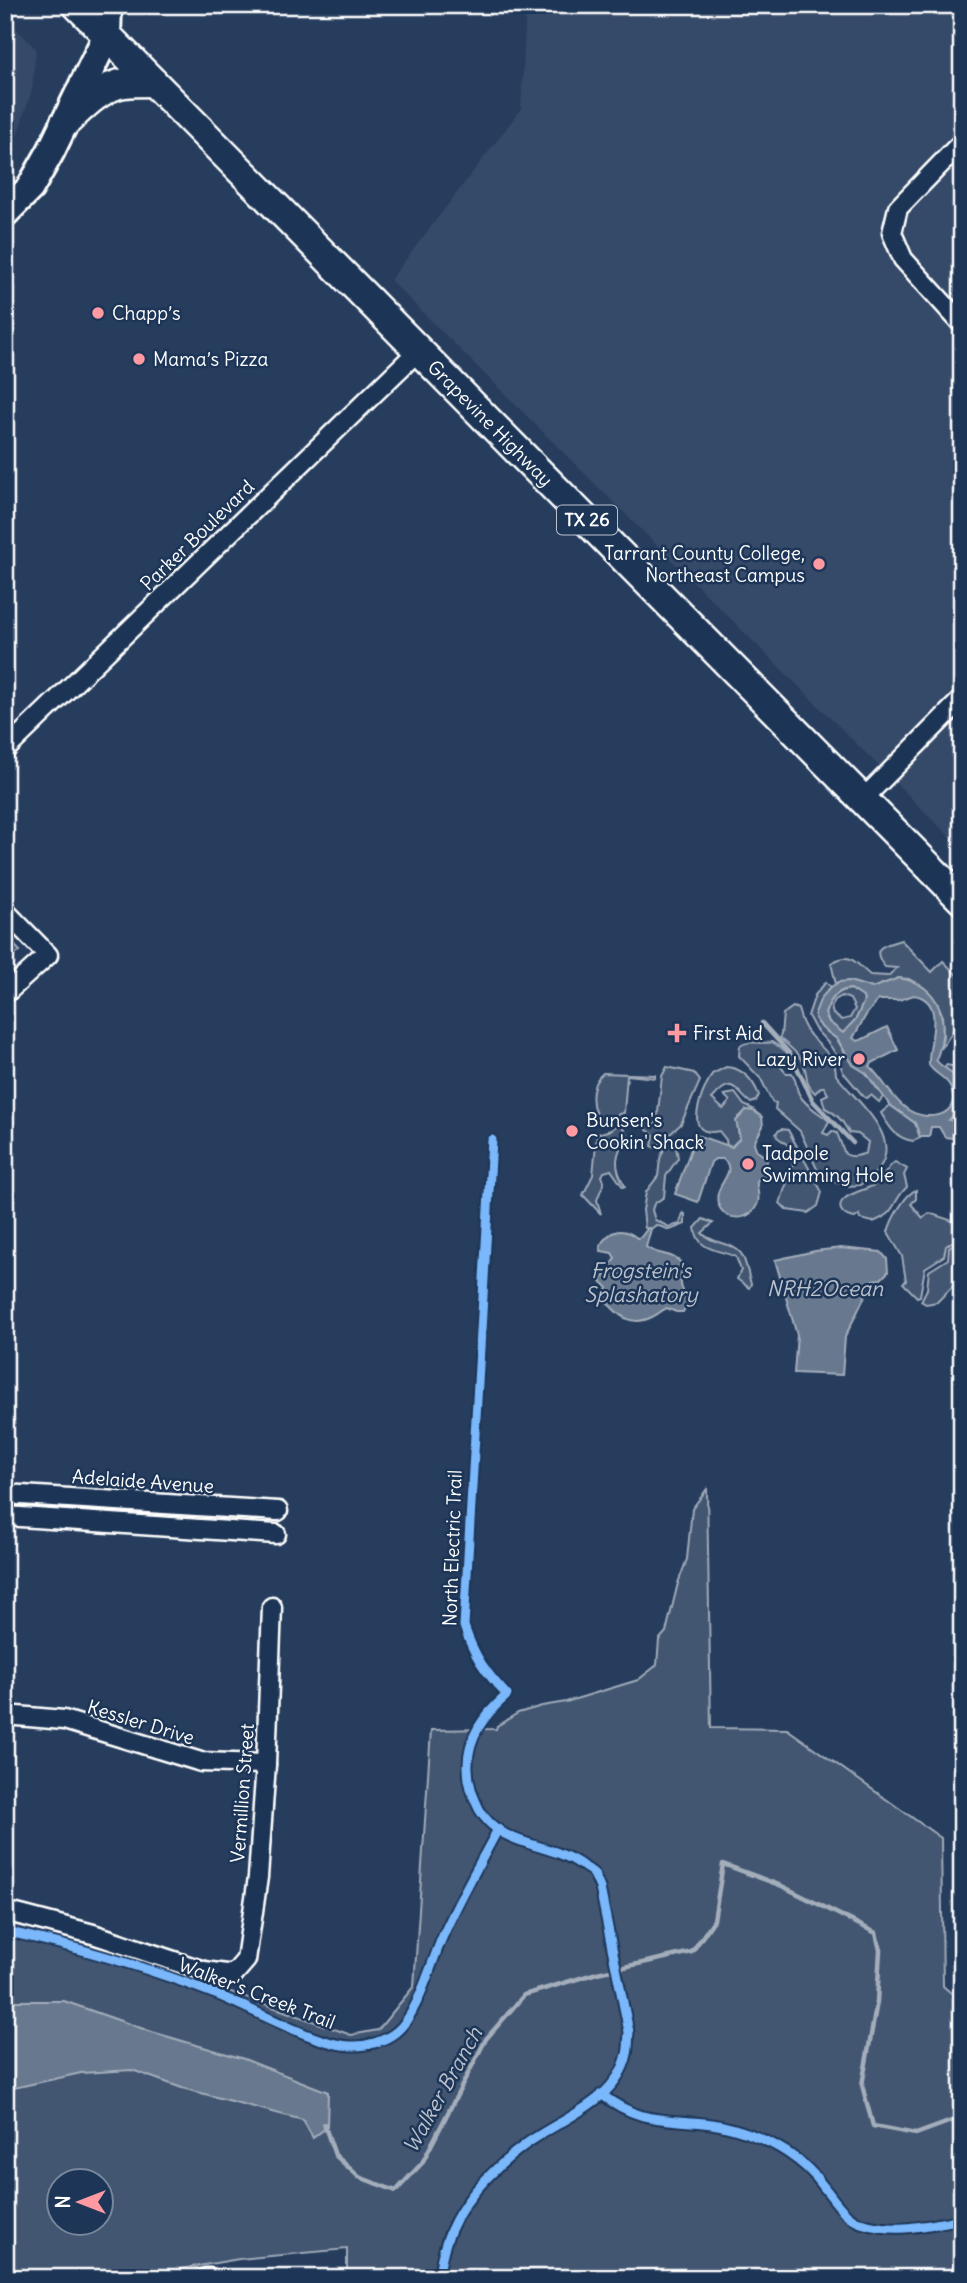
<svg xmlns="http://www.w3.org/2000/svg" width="967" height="2283" viewBox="0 0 967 2283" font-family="Delius,sans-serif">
	<rect width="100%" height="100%" fill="#263d5e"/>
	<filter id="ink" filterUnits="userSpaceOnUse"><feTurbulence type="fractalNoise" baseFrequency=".0143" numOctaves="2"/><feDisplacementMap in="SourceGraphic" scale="14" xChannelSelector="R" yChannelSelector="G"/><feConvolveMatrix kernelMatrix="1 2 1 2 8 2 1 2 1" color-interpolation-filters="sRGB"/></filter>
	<g filter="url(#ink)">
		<g fill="#344a68">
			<path d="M 526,5 L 962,5 L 962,849 L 390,280 L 521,109 Z"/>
			<path d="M 5,17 L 36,49 L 32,90 L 5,173 Z"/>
		</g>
		<g fill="#425672" stroke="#a0aab8" stroke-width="2" fill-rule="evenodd">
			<path d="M 5,936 L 20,951 L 5,964 Z"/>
			<path d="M 901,940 L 932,972 L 943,961 L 958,976 L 962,984 L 962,1017 L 941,1049 L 943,1036 L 942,1014 L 937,1002 L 922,987 L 909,979 L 899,978 L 872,988 L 849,981 L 836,984 L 831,963 C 852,951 855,963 870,975 L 888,976 L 897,968 L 885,967 C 869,947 884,945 901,940 Z"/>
			<path d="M 826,982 L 831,987 L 826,992 L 815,1018 L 822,1028 L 837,1039 L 848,1058 L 866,1073 L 883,1097 L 879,1102 L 871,1095 L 866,1098 L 864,1097 L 843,1072 L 837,1056 L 829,1044 L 815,1029 L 808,1016 L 815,995 Z"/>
			<path d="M 851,989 L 863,997 L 864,1001 L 856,1019 L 843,1033 L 829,1022 L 825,1014 C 829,1001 836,990 851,989 ZM 842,996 L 850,999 L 855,1009 L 850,1018 L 842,1020 L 833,1014 L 831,1007 L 835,1000 Z"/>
			<path d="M 793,1007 L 798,1009 C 801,1019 803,1027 810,1035 C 820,1048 836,1055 836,1075 C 861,1107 919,1149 860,1185 L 848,1186 L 827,1180 L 817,1169 L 800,1131 L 775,1109 L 776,1103 L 772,1102 L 761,1079 L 739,1056 L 740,1046 C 750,1039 763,1045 772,1042 L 787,1052 L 788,1059 L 780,1066 L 786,1073 L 792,1073 C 798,1082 795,1087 799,1094 C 805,1106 820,1113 829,1121 L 823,1133 L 828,1135 L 832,1131 L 837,1133 L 845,1154 C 852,1158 858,1156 866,1153 L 868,1142 L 858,1134 L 849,1133 C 843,1121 837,1114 825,1108 L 822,1097 L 828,1094 L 824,1087 L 821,1087 L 815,1093 C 803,1081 809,1076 803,1063 C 798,1053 787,1044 779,1038 L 781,1035 L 783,1014 Z"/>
			<path d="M 946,1065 L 957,1067 L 962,1072 L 962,1136 L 953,1138 L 953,1121 L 948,1121 C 965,1105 964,1081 945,1068 Z"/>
			<path d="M 667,1067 L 694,1073 L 700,1081 L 681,1124 L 655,1148 L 652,1146 L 654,1135 L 647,1130 L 646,1123 L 656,1124 L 657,1121 L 662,1076 Z"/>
			<path d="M 726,1067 C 743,1068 753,1080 759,1095 L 756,1101 L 751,1103 C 734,1091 734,1073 712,1099 L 723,1109 L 730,1101 L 724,1095 L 735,1093 L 744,1105 L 753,1109 L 738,1117 L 738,1131 L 740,1138 L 731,1147 L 727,1147 L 726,1140 L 719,1131 C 680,1139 703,1090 712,1074 Z"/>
			<path d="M 603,1073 L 655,1075 L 655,1078 L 627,1075 L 624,1113 L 619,1114 L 608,1123 L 602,1123 C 590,1110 588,1085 603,1073 Z"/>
			<path d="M 890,1105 L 915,1123 L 920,1137 L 913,1141 C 895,1138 890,1128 881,1113 Z"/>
			<path d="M 620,1123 L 627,1135 C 615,1155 613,1166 625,1186 L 623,1187 L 611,1170 L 604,1172 L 602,1176 L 604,1182 L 597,1200 L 601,1214 L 583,1195 L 593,1175 L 597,1134 L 611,1130 Z"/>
			<path d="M 781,1129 L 788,1130 L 822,1192 L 818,1206 L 808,1213 L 787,1210 L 780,1203 L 793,1164 L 788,1145 L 777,1137 L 776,1133 Z"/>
			<path d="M 666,1144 L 672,1144 L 676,1146 L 678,1158 L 666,1176 L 664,1197 L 654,1204 L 652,1210 L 655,1220 L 669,1227 L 680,1224 L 683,1213 L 685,1214 L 685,1224 L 670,1230 L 656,1225 L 651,1229 L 645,1228 L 643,1210 L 646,1192 L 658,1176 L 660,1159 Z"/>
			<path d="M 895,1162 L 907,1169 L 904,1175 L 907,1187 C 891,1202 898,1212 873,1222 L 860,1219 L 859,1215 L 855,1218 C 849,1217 844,1216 841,1210 C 835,1194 868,1191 877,1183 C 885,1176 887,1167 895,1162 Z"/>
			<path d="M 916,1190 L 916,1199 L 911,1204 L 923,1218 L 929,1213 L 962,1224 L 955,1240 L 946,1246 L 944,1256 L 925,1268 L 920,1296 L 917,1297 L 903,1283 L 906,1281 L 902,1256 L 888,1232 C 891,1220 905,1194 916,1190 Z"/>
			<path d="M 703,1219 L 713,1223 L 702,1233 C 712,1245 735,1242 742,1255 C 747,1264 748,1275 751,1284 L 749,1288 L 737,1279 L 741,1270 L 736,1257 C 719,1249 698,1252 695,1228 Z"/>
			<path d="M 962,1237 L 962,1277 L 937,1302 L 926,1304 L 921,1301 L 927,1289 L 929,1271 L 948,1259 L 949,1247 L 958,1242 Z"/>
			<path d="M 707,1489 L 711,1728 L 787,1729 L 941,1838 L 943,1986 L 958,1999 L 962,1998 L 962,2278 L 347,2278 L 347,2249 L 239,2259 L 128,2278 L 5,2278 L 5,1920 L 142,1960 L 351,2035 L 378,2030 L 414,1986 L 431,1730 L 496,1729 L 497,1726 L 518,1713 L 542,1706 L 566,1702 L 638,1680 L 657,1665 L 659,1640 L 666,1632 L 678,1583 L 687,1559 L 692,1509 ZM 60,2182 L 102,2182 L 102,2224 L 60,2224 Z"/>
		</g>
		<g fill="#67788e" stroke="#a4aebb" stroke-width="2" fill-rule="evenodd">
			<path d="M 899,978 C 943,985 950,1024 936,1060 C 940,1066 945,1067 950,1072 C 966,1085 962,1107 949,1120 L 953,1121 L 953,1138 L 945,1137 L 939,1127 L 931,1127 L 929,1137 L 920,1137 L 915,1123 L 890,1105 L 866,1073 L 853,1065 L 837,1039 L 822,1028 L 815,1018 L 815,1013 L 821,998 L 831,987 L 839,982 L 849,981 L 872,988 ZM 851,989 L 863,997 L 864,1001 L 856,1019 L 843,1033 L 829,1022 L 825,1014 C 829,1001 836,989 851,989 ZM 914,995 C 948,1001 927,1044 929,1065 C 935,1075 947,1077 951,1088 C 962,1118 925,1122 907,1109 C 892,1099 883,1079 870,1067 L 872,1063 L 898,1050 L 887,1027 L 861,1040 L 857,1041 L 853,1038 L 866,1015 L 878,1000 L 899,1000 Z"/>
			<path d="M 746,1110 L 754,1111 L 762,1117 L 763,1126 L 754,1143 L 757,1151 L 767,1158 L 766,1176 L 762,1176 L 757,1181 C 756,1188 760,1195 758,1202 C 753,1220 729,1223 720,1208 C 708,1186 741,1174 723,1159 L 715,1159 L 711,1162 L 698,1202 L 675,1194 L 696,1135 L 732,1147 L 740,1138 L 736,1121 Z"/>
			<path d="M 648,1228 L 651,1229 L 646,1247 C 657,1256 674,1252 683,1265 C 683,1271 680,1278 681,1284 C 682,1298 695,1292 683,1312 L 676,1312 L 667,1308 C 662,1310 657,1315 652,1317 C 630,1328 617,1314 604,1299 L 608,1288 L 601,1281 L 615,1258 L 612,1253 L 601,1251 L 600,1246 C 609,1230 622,1226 637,1238 L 641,1237 Z"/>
			<path d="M 841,1248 L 881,1252 L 887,1259 L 888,1272 L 881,1279 L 873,1280 L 845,1337 L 842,1375 L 794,1373 L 797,1335 L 775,1260 L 815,1251 Z"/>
			<path d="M 5,2001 L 64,2001 L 152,2032 L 244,2059 L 328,2092 L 327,2127 L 313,2138 L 303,2120 L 182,2088 L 132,2070 L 81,2073 L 5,2090 Z"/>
		</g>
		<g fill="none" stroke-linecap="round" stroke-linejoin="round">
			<g stroke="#a4aebb" stroke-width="4.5">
				<path d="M 762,1023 L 791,1055 L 813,1101 L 853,1143"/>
				<path d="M 324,2124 L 335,2155 L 359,2177 L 396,2191 L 422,2163 L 486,2039 L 524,1995 L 597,1973 L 692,1952 L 714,1920 L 723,1864 L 782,1886 L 876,1933 L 880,1950 L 877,2002 L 862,2085 L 873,2126 L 916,2134 L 962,2117"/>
			</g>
			<defs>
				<g id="street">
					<path d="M 962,142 L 898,208 L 892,233 L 903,259 L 962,324"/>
					<path d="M 5,750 L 419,350"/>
					<path d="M 862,800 L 962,699"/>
					<path d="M 5,911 L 48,955 L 5,994"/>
					<path d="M 5,1494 L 278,1511"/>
					<path d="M 5,1516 L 276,1534"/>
					<path d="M 5,1715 L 64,1720 L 201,1762 L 266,1764"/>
					<path d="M 5,1911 L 93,1934 L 204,1971 L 233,1975 L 246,1960 L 258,1877 L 266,1764 L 272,1607"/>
					<path d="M 206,2278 L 210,2278"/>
				</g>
				<path id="secondary" d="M 5,213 L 30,188 L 51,151 L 107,35 L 108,5"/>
				<g id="primary">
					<path id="s1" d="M 77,5 L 962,900"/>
					<path d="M 64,124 C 81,108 100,87 124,83 C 133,82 144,82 153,82"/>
				</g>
			</defs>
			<use href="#street" stroke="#fff" stroke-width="23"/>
			<use href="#secondary" stroke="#fff" stroke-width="32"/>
			<use href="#primary" stroke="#fff" stroke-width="33"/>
			<use href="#street" stroke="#1d3557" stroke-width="18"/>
			<use href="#secondary" stroke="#1d3557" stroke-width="26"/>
			<use href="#primary" stroke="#1d3557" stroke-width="28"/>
			<defs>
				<g id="cycleway">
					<path d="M 5,1931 C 78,1947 149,1968 218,1995 C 253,2009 316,2045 351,2046 C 366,2047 385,2041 396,2032 C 417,2016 431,1963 442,1938 C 458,1901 479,1865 498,1829"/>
					<path d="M 601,2094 C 641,2125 666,2118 712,2124 C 737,2128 767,2139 788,2153 C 800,2161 814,2173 823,2186 C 834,2199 844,2217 861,2223 C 895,2234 928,2225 962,2219"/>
					<path d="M 439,2278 C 443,2221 479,2180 522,2147 C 556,2120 617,2103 627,2054 C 629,2047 628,2039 629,2032 L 600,1888 C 598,1884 596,1877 593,1873 C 590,1870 584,1867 580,1864 C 548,1842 500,1847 479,1809 C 472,1795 468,1783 468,1768 C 467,1737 484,1715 507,1695 C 485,1672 474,1656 464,1626 L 492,1140"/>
				</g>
			</defs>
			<use href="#cycleway" stroke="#1d3557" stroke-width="13"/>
			<use href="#cycleway" stroke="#7ab7fb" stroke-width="9"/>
		</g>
	</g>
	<g fill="#ff9aa2" stroke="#1d3557" stroke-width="2.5">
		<circle cx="98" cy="313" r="7"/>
		<circle cx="139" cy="359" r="7"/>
		<circle cx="819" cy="564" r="7"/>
		<path d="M673.5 1022.5h7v7h7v7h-7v7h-7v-7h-7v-7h7z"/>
		<circle cx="859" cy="1059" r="7"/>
		<circle cx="572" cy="1131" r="7"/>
		<circle cx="748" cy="1164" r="7"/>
	</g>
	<g text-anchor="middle" stroke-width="5" stroke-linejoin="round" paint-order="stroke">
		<rect fill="#1d3557" stroke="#bbc2cd" stroke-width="2" x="557" y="505.5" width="60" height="29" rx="5"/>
		<g font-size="18" font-weight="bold" fill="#fff">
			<text x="587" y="526">TX 26</text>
		</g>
		<g font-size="19" fill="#fff" stroke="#1d3557" text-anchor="start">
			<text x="112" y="320">Chapp’s</text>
			<text x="153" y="366">Mama’s Pizza</text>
			<text x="805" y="560" text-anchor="end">Tarrant County College,<tspan x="805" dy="22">Northeast Campus</tspan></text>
			<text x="693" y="1040">First Aid</text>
			<text x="845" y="1066" text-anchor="end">Lazy River</text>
			<text x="586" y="1127">Bunsen's<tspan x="586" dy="22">Cookin' Shack</tspan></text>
			<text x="762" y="1160">Tadpole<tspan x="762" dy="22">Swimming Hole</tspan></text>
		</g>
		<g font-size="19" fill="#fff" stroke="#1d3557">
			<text dy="7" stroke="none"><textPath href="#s1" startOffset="588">Grapevine Highway</textPath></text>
			<text transform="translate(197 535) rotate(-44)" y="7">Parker Boulevard</text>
			<text transform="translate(143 1481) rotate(4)" y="7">Adelaide Avenue</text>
			<text transform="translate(452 1548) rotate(-88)" y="7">North Electric Trail</text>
			<text transform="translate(141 1722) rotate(17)" y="7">Kessler Drive</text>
			<text transform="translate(242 1793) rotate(-86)" y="7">Vermillion Street</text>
			<text transform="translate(257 1993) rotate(21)" y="7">Walker's Creek Trail</text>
		</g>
		<g font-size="21" font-style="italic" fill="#bbc2cc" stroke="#1d3557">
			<text x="641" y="1278">Frogstein's<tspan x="641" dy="24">Splashatory</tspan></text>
			<text x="825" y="1296">NRH2Ocean</text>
			<text transform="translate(443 2090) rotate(-61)" y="7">Walker Branch</text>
		</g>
	</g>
	<rect width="967" height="2283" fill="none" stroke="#1d3557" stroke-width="28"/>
	<rect x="14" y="14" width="939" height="2255" fill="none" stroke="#fff" stroke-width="2.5" filter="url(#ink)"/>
	<g transform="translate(80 2202) rotate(270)"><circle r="33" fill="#1d3557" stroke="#77869a" stroke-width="2"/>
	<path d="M0-5L12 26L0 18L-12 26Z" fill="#ff9aa2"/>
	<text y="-10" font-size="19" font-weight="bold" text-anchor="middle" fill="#ffffff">N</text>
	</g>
</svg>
